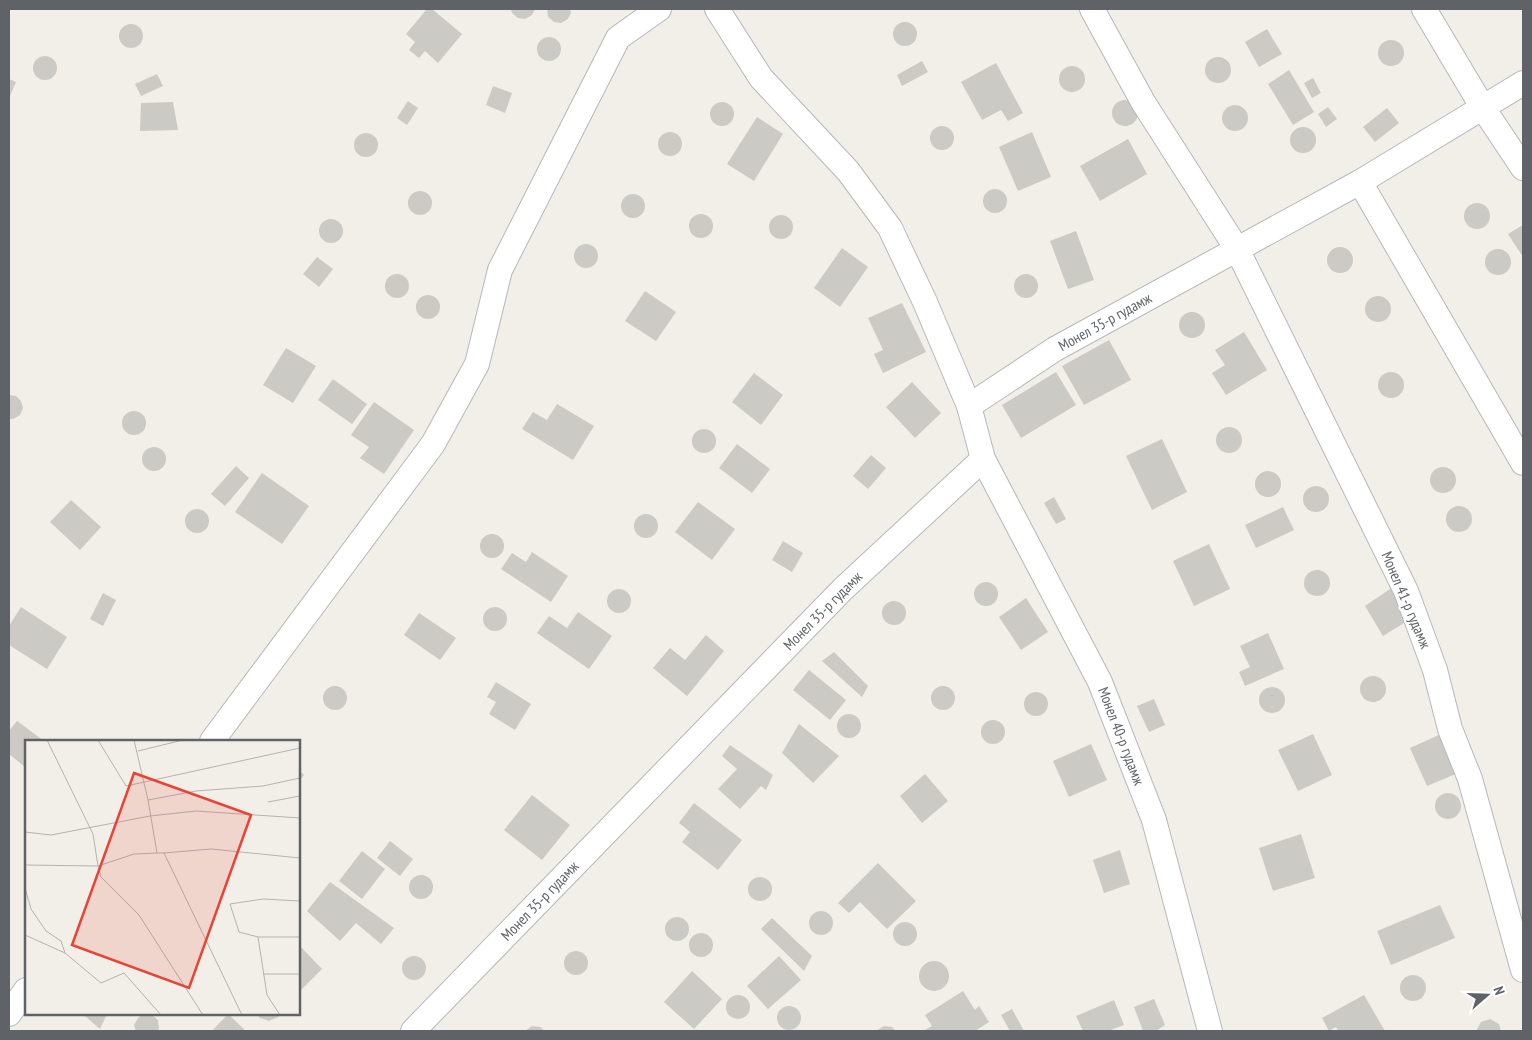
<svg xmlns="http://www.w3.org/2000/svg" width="1532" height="1040" viewBox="0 0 1532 1040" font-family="'PT Sans Narrow',sans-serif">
	<rect width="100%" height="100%" fill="#f1efe8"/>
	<g fill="#cccac5">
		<path d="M 427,9 L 432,9 L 462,34 L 438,63 L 425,51 L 419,58 L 409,50 L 415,42 L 406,34 Z"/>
		<path d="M 511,9 L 535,9 L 532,15 L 525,19 L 518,18 L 512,13 Z"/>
		<path d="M 547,9 L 570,9 L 571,13 L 568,19 L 561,23 L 554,22 L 548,17 Z"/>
		<circle cx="905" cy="34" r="12"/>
		<circle cx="131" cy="36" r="12"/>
		<path d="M 1267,29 L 1282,54 L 1259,67 L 1245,42 Z"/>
		<circle cx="549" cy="49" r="12"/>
		<circle cx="1391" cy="53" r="13"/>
		<circle cx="45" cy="68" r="12"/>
		<circle cx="1218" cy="70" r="13"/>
		<path d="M 922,61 L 928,72 L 902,86 L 897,75 Z"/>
		<path d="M 996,63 L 1023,113 L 1008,121 L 1001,110 L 982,120 L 961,82 Z"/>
		<circle cx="1072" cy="79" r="13"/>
		<path d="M 1289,70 L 1314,112 L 1293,125 L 1268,84 Z"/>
		<path d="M 157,74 L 163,86 L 141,96 L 135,84 Z"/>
		<path d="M 1313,78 L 1321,93 L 1312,98 L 1304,83 Z"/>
		<path d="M 9,79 L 16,82 L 9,98 Z"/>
		<path d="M 493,86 L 512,93 L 505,113 L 486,105 Z"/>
		<circle cx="1125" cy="113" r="13"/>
		<path d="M 408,101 L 418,108 L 407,125 L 397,118 Z"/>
		<path d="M 173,102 L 178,130 L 140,131 L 141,103 Z"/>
		<circle cx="722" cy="114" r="12"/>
		<circle cx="1235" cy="118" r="13"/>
		<path d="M 1328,107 L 1337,119 L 1326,127 L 1318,114 Z"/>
		<path d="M 1387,108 L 1399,123 L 1375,142 L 1363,127 Z"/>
		<path d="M 757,117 L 783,134 L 754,181 L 727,164 Z"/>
		<circle cx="942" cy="138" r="12"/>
		<circle cx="1303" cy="140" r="13"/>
		<circle cx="670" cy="144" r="12"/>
		<path d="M 1032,132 L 1051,177 L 1018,191 L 999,147 Z"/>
		<circle cx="366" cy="145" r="12"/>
		<path d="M 1128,139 L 1147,174 L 1100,201 L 1080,166 Z"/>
		<circle cx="995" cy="201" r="12"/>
		<circle cx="420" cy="203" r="12"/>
		<circle cx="633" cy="206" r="12"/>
		<circle cx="1477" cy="216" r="13"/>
		<circle cx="701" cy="226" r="12"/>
		<circle cx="781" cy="227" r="12"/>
		<circle cx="331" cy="231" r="12"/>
		<path d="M 1523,225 L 1523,257 L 1508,234 Z"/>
		<path d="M 1076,231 L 1094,280 L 1068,289 L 1050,241 Z"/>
		<circle cx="586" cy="256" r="12"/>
		<circle cx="1340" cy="260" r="13"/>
		<path d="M 842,248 L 868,267 L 840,307 L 814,288 Z"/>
		<circle cx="1498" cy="262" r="13"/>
		<path d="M 317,257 L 333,269 L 319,287 L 303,274 Z"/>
		<circle cx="397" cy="286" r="12"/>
		<circle cx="1026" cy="286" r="12"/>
		<path d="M 645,291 L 676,312 L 656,341 L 625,321 Z"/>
		<circle cx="428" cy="307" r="12"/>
		<circle cx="1378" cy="309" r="13"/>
		<path d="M 902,303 L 926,352 L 883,373 L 874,354 L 883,350 L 868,318 Z"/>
		<circle cx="1192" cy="325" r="13"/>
		<path d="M 1244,332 L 1267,370 L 1226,395 L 1212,373 L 1225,365 L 1215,350 Z"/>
		<path d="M 1109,340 L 1131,380 L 1084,405 L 1062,366 Z"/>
		<path d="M 286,348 L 316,366 L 293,403 L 263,385 Z"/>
		<path d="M 1056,372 L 1076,405 L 1021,438 L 1002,405 Z"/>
		<circle cx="1391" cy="385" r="13"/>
		<path d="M 754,373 L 783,395 L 761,425 L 732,402 Z"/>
		<path d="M 333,379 L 367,404 L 352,424 L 318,400 Z"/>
		<path d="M 912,382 L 941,413 L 915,438 L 886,407 Z"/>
		<path d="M 9,395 L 16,396 L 21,401 L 23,408 L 20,415 L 13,419 L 9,419 Z"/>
		<path d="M 374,402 L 414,430 L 384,474 L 360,458 L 369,447 L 351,435 Z"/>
		<path d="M 557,404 L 594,426 L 573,460 L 522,429 L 533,412 L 547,420 Z"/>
		<circle cx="134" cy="423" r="12"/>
		<circle cx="1229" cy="440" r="13"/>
		<circle cx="704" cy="441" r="12"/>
		<path d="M 1162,439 L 1187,492 L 1152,510 L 1126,456 Z"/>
		<path d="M 737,444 L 770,469 L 752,493 L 719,468 Z"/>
		<circle cx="154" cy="459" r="12"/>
		<path d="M 871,455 L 886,468 L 868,489 L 853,476 Z"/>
		<path d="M 236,466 L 249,478 L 225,506 L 211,494 Z"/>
		<circle cx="1443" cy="480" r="13"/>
		<circle cx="1268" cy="484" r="13"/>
		<path d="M 262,473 L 309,506 L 282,544 L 235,512 Z"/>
		<circle cx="1316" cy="499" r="13"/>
		<path d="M 1054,497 L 1066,519 L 1056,524 L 1044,503 Z"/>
		<path d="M 71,500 L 101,527 L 80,550 L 50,522 Z"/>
		<path d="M 698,502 L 735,529 L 712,560 L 675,532 Z"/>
		<circle cx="1459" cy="519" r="13"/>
		<path d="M 1283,507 L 1294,530 L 1256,548 L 1245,525 Z"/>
		<circle cx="197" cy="521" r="12"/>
		<circle cx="646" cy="526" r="12"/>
		<circle cx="492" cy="546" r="12"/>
		<path d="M 783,541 L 803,553 L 792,572 L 772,560 Z"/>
		<path d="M 1209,544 L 1230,589 L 1194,606 L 1173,561 Z"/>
		<path d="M 532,552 L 568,576 L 551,602 L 501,569 L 512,553 L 526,562 Z"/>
		<circle cx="1317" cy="583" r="13"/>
		<circle cx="986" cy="594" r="12"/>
		<path d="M 1393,587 L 1412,618 L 1383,636 L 1365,606 Z"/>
		<circle cx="619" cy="601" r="12"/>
		<path d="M 103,593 L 116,600 L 103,626 L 90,619 Z"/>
		<path d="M 1026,598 L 1048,632 L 1021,650 L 999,617 Z"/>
		<circle cx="894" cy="613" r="12"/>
		<path d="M 21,607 L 67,637 L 47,669 L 9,645 L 9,626 Z"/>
		<circle cx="495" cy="619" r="12"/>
		<path d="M 578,612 L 612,636 L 589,669 L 537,633 L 549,616 L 567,628 Z"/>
		<path d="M 419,613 L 456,638 L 440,660 L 404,635 Z"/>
		<path d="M 1268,633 L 1284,669 L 1245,686 L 1239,672 L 1250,667 L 1240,646 Z"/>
		<path d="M 706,635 L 724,651 L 687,696 L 653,668 L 670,648 L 685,660 Z"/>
		<path d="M 834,652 L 868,686 L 862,697 L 822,661 Z"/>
		<path d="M 809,670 L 846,700 L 830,720 L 793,690 Z"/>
		<circle cx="1373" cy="689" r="13"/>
		<path d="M 496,682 L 531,704 L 515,730 L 489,714 L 496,702 L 487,697 Z"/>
		<circle cx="943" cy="698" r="12"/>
		<circle cx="335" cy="698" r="12"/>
		<circle cx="1272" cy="700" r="13"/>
		<circle cx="1036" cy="704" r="12"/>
		<path d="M 1154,699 L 1165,725 L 1149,732 L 1137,706 Z"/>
		<circle cx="849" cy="726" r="12"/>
		<circle cx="993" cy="732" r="12"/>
		<path d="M 17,721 L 44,741 L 26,741 L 26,768 L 9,754 L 9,731 Z"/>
		<path d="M 799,724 L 839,756 L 813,783 L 782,753 Z"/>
		<path d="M 1313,734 L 1332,775 L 1298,791 L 1278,750 Z"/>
		<path d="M 1441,734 L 1458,773 L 1427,786 L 1410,748 Z"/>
		<path d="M 1091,744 L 1107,780 L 1069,797 L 1053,761 Z"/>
		<path d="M 730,745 L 773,775 L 766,790 L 761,786 L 740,809 L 718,789 L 737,769 L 722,756 Z"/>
		<path d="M 299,770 L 304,775 L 299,781 Z"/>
		<path d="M 925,774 L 948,801 L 922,823 L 900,796 Z"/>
		<circle cx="1448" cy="806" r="13"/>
		<path d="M 532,795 L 570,825 L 542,860 L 504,830 Z"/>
		<path d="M 694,803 L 742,840 L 718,870 L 682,842 L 690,832 L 679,823 Z"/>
		<path d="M 1301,834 L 1315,878 L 1273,891 L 1259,848 Z"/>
		<path d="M 390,841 L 413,859 L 400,876 L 377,858 Z"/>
		<path d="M 1120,850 L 1130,884 L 1104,893 L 1093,860 Z"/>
		<path d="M 362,851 L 385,869 L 362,899 L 339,881 Z"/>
		<path d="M 878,863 L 916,901 L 887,929 L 860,902 L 849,913 L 838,903 Z"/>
		<circle cx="421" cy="887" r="12"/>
		<circle cx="760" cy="889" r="12"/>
		<path d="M 330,882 L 394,928 L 381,944 L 356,923 L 340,941 L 307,911 Z"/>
		<path d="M 1440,905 L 1455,938 L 1391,965 L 1377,931 Z"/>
		<circle cx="821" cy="923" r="12"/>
		<circle cx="677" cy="929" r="12"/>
		<path d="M 772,918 L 812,956 L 804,971 L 761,929 Z"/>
		<circle cx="905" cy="934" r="12"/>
		<circle cx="701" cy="945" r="12"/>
		<path d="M 299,945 L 322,969 L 299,992 Z"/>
		<circle cx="576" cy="963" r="12"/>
		<circle cx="414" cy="968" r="12"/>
		<path d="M 779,956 L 801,980 L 768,1009 L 747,986 Z"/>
		<circle cx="934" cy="976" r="15"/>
		<path d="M 692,971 L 722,999 L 694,1029 L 664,1002 Z"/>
		<circle cx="1413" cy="988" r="13"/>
		<path d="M 963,991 L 975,1010 L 979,1006 L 989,1022 L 975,1031 L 926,1031 L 925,1030 L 932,1026 L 925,1015 Z"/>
		<path d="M 1364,995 L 1385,1031 L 1338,1031 L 1336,1027 L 1329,1031 L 1322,1018 Z"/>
		<circle cx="738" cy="1007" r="12"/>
		<path d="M 1154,999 L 1165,1025 L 1156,1031 L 1143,1031 L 1134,1007 Z"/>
		<path d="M 1114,1000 L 1124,1025 L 1108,1031 L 1083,1031 L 1076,1016 Z"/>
		<circle cx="789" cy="1018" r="12"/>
		<path d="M 1012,1009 L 1024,1031 L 1010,1031 L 1001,1015 Z"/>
		<path d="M 86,1014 L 107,1014 L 100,1029 L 85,1016 Z"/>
		<path d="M 144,1014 L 152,1015 L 158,1020 L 159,1028 L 158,1031 L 136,1031 L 134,1025 L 138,1018 Z"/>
		<path d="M 228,1014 L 246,1031 L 212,1031 Z"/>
		<path d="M 256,1014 L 282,1014 L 278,1017 L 269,1021 L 260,1018 Z"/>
		<path d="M 1490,1019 L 1499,1024 L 1501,1031 L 1476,1031 L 1481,1022 Z"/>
		<path d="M 532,1026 L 540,1027 L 545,1031 L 525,1031 Z"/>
		<path d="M 884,1026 L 892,1027 L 896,1031 L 876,1031 Z"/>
	</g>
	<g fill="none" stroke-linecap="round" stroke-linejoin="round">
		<defs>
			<g id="minor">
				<path d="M 717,9 L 761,78 L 848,171 L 890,228 L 925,302 L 969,406"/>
				<path d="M 1092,9 L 1143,102 L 1237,249 L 1406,591 L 1435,670 L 1450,729 L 1470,779 L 1523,970"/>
				<path d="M 1424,9 L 1483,108 L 1523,168"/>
				<path d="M 1360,182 L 1523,83"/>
				<path d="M 983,459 L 1100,682 L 1154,820 L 1210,1031"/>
				<path d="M 212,741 L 433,444 L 477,364 L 500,270 L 618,38 L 659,9"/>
				<path d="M 9,1014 L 26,990"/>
				<path d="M 413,1031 L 843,589 L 983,459 L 969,406 L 1055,349 L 1360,182 L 1523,463"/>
			</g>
		</defs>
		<use href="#minor" stroke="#b5b8bc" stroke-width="26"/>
		<use href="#minor" stroke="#fff" stroke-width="24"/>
	</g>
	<g text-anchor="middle" stroke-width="4.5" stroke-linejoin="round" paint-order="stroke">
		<g font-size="15" fill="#5f6368" stroke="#fff">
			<text transform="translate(1105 322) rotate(-29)" y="5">Монел 35-р гудамж</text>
			<text transform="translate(1406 600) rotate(67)" y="5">Монел 41-р гудамж</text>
			<text transform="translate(823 611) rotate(-45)" y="5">Монел 35-р гудамж</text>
			<text transform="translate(1121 736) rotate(69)" y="5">Монел 40-р гудамж</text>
			<text transform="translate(540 901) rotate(-46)" y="5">Монел 35-р гудамж</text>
		</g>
	</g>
	<g transform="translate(25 740)">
		<rect width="275" height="275" fill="#f1efe8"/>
		<path fill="none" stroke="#b3b3b1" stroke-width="1" d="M 22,0 L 68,94 L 73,126 L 109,114 L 132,113M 73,0 L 101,46 L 275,8M 109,0 L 123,60M 113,11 L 158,0M 243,62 L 275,56M 0,92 L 26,95 L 125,76 L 171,71 L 275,78M 139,113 L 186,109 L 275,118M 0,125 L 73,126 L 76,137 L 114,175 L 178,275M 0,148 L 6,169 L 21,191 L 36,201 L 40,213M 0,195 L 40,213 L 76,243 L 99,233 L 136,275M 233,197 L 275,197M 238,234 L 275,234M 217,275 L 139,113 L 132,113 L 123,60 L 171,51 L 238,46 L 275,38M 255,275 L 242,255 L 233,197 L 214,192 L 205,164 L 238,159 L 275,161"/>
		<path fill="#ea4335" fill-opacity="0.15" stroke="#ea4335" stroke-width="2.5" d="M 109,33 L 226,75 L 164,248 L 47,205 Z"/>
		<rect width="275" height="275" fill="none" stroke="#5f6368" stroke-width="2.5"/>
	</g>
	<rect width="1532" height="1040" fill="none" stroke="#5f6368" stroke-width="20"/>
	<g transform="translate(1487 995) rotate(70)" stroke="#ffffff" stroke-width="4" paint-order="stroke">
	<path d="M0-4L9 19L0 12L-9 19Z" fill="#5f6368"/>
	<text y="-8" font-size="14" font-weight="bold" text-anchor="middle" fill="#5f6368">N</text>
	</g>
</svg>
